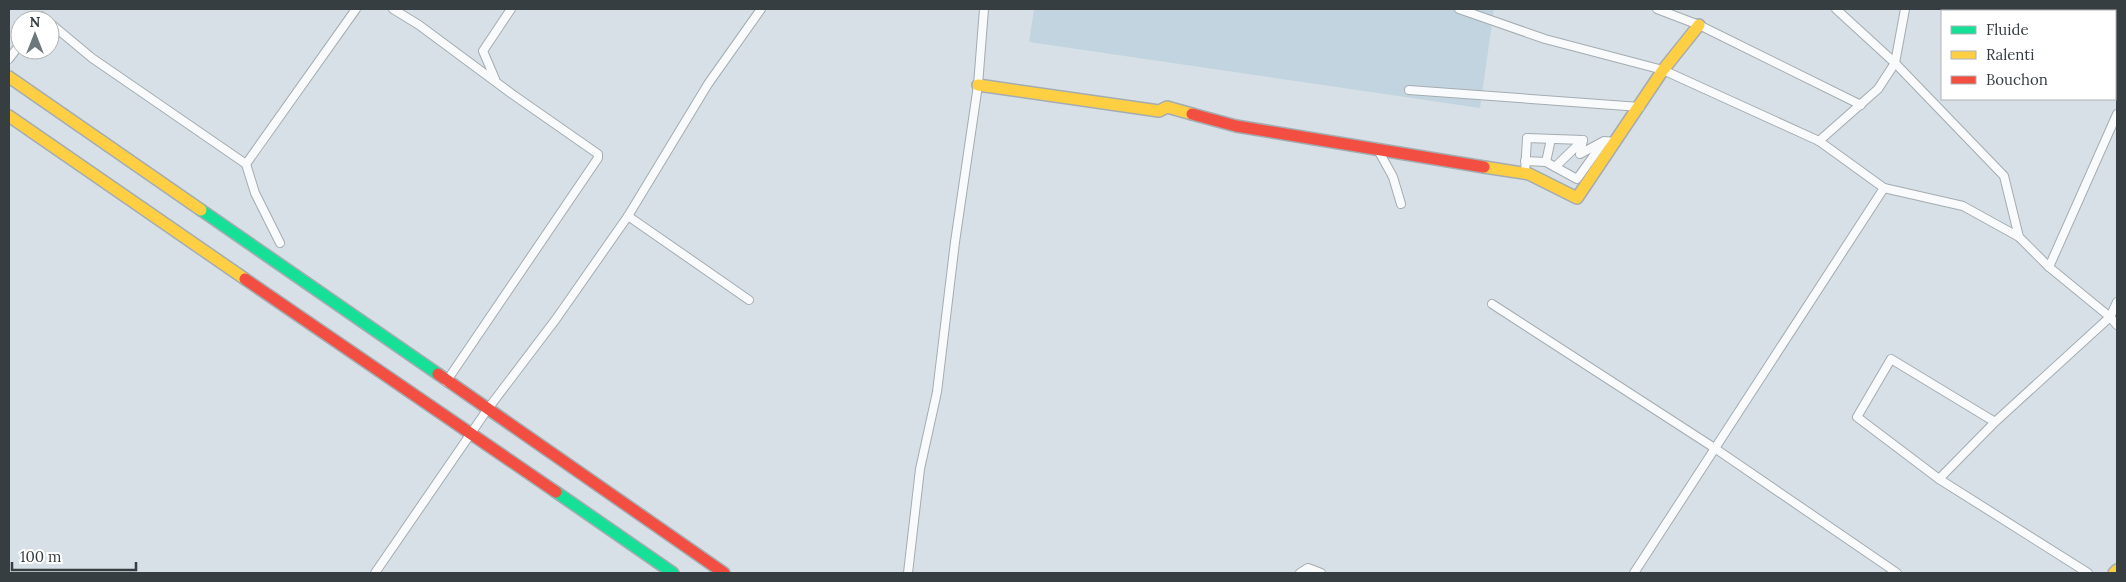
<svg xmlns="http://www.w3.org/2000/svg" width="2126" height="582" viewBox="0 0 2126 582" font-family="Lora,serif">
	<rect width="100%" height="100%" fill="#d6e0e6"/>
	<path fill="#c2d4df" d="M 1034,9 L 1494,9 L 1480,108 L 1029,42 Z"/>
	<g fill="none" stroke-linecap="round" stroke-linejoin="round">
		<defs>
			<g id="street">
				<path d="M 393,9 L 419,25 L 512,94 L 598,154 L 598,158 L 446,382"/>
				<path d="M 1459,9 L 1545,39 L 1663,70 L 1819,141 L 1884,188 L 1963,206 L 2019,237"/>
				<path d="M 1657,9 L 1699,25 L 1861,105"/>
				<path d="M 1836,9 L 1895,63 L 2004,176 L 2019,237 L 2049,267 L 2110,317 L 2117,325"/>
				<path d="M 38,20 L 41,16 L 47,20"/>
				<path d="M 50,23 L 92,58 L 246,164 L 255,193 L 280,243"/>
				<path d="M 9,59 L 20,44"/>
				<path d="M 495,79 L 483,51 L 511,9"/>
				<path d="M 1409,90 L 1640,107"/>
				<path d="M 1819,141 L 1878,89 L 1895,63 L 1905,9"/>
				<path d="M 1377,148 L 1393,177 L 1401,204"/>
				<path d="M 1525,161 L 1546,162 L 1551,139"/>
				<path d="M 1546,162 L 1577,179 L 1602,144"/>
				<path d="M 246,164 L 356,9"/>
				<path d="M 1555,167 L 1583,140"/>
				<path d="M 1525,173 L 1527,138 L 1583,140 L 1580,154 L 1604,141 L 1616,142"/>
				<path d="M 628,216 L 749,300"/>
				<path d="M 2049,267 L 2117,114"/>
				<path d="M 1492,304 L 1716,449 L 1897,573"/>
				<path d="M 1995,422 L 1939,479 L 1857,417 L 1891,359 L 1995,422 L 2110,317 L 2117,302"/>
				<path d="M 1939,479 L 2088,573"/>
				<path d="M 375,573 L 487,410 L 556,319 L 628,216 L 708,84 L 761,9"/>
				<path d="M 908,573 L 920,469 L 937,392 L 955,242 L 978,85 L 984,9"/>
				<path d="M 1300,573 L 1308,568 L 1321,573"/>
				<path d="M 1634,573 L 1884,188"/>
			</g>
			<g id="fast">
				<path d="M 201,210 L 438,374"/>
				<path d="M 556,492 L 673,573"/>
			</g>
			<g id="slow">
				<path d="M 9,77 L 201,210"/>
				<path d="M 978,85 L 1159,111 L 1167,107 L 1192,114"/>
				<path d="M 9,116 L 245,279"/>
				<path d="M 1484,167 L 1529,174 L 1577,198 L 1663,70 L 1699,25"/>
				<path d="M 2114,573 L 2117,570"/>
			</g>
			<g id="jam">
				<path d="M 1192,114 L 1236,126 L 1484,167"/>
				<path d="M 245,279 L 556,492"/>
				<path d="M 438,374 L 724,573"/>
			</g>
		</defs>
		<use href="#street" stroke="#a4acb1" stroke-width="10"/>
		<use href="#fast" stroke="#a4acb1" stroke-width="14"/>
		<use href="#slow" stroke="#a4acb1" stroke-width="14"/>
		<use href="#jam" stroke="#a4acb1" stroke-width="14"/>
		<use href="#street" stroke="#f9fafb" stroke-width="8"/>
		<use href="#fast" stroke="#16e098" stroke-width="11"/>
		<use href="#slow" stroke="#ffcf43" stroke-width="11"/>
		<use href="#jam" stroke="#f24e42" stroke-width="11"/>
	</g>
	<rect width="2126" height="582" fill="none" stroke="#363e42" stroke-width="20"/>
	<rect x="1941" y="10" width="175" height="90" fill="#ffffff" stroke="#afb2b3"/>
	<rect x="1951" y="26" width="25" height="8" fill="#16e098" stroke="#afb2b3"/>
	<text x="1986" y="35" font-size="15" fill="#363e42">Fluide</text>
	<rect x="1951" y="51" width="25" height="8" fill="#ffcf43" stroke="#afb2b3"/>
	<text x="1986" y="60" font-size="15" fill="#363e42">Ralenti</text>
	<rect x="1951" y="76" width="25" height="8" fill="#f24e42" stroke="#afb2b3"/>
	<text x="1986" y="85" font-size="15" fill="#363e42">Bouchon</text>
	<g transform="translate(35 35)"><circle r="24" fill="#ffffff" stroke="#afb2b3"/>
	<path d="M0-4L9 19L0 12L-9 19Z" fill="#6e777b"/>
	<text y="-8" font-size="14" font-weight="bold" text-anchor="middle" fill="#363e42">N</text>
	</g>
	<path d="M12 562v8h124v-8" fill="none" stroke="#363e42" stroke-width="2.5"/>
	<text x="20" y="562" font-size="15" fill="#363e42" stroke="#ffffff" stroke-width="4" paint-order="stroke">100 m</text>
</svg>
